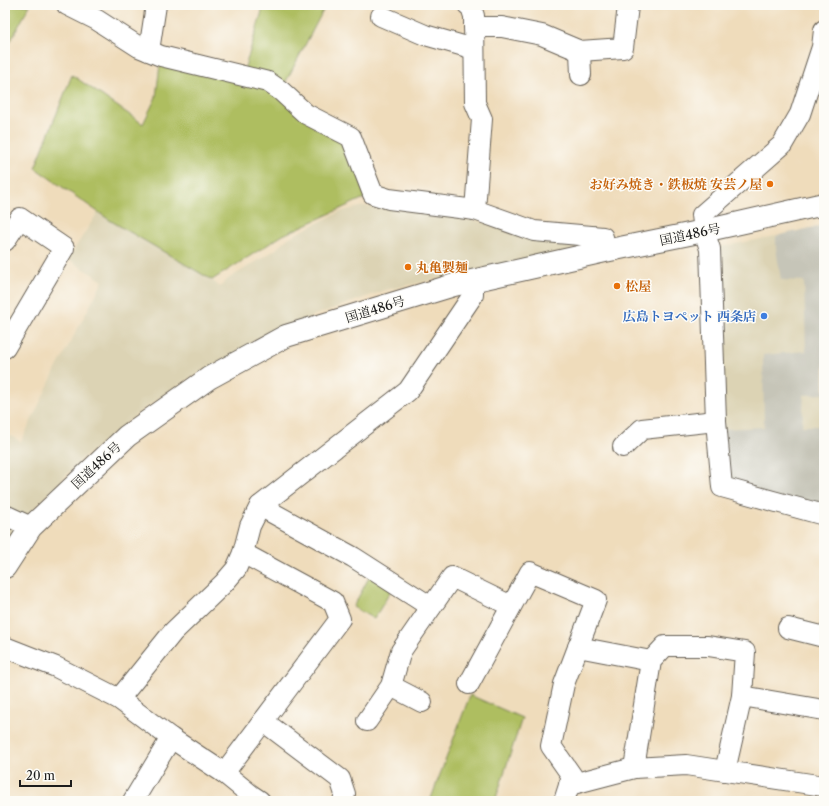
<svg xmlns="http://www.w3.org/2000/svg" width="829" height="806" viewBox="0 0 829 806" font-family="'Libre Caslon Text','Noto Serif JP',serif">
	<rect width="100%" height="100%" fill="#fdfcf7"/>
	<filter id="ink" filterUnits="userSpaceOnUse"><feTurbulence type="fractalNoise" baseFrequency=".025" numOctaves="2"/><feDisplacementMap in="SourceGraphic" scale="8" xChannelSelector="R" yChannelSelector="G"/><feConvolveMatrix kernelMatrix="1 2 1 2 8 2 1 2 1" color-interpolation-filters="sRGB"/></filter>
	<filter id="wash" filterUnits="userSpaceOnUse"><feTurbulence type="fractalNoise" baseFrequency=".012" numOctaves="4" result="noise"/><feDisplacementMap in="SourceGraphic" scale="16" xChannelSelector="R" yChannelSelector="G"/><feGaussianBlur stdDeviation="0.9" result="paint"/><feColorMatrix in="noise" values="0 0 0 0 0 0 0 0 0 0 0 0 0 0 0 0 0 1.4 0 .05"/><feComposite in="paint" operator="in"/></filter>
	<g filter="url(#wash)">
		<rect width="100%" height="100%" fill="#efdcbb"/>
		<g fill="#dcd3b4">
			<path d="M 364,206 L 454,215 L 505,228 L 595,245 L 386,290 L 315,315 L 223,361 L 186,380 L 142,410 L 82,459 L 21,522 L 5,543 L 5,439 L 8,434 L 21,442 L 54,373 L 103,281 L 68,259 L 98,212 L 212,280 L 220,287 L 228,279 L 275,250 L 288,238 L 339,212 Z"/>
			<path d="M 824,225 L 824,515 L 722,487 L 710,249 L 766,238 Z"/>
		</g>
		<path fill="#c6c5b8" d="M 824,225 L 824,394 L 804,395 L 802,426 L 824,426 L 824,511 L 725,484 L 722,429 L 764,427 L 763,355 L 806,351 L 804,281 L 781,280 L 776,248 L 776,236 Z"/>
		<g fill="#aebe60" stroke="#656d3e">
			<path d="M 5,5 L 30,5 L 5,51 Z"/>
			<path d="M 264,5 L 326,5 L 281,91 L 351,137 L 373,194 L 283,235 L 212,280 L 111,221 L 35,168 L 72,75 L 143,124 L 156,97 L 161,56 L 244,70 Z"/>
			<path d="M 373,570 L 395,584 L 374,619 L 353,607 Z"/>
			<path d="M 470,695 L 522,718 L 495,801 L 430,801 Z"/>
		</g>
	</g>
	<g filter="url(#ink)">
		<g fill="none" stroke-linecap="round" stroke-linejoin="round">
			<defs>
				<g id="minor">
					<path d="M 67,5 L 97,20 L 139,47 L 161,56 L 268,82 L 281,91 L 306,114 L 351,137 L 373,194 L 389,199 L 475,210 L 534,231 L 603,237 L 605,251"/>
					<path d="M 468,5 L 471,7 L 474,16 L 475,103 L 482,119 L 475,210"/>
					<path d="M 381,16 L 425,35 L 474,49"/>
					<path d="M 474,27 L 502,27 L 542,35 L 580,51 L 623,48 L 628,6"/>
					<path d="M 824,30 L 822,47 L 800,114 L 782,145 L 702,215 L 704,231 L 710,249 L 716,421 L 722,487 L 824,515"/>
					<path d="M 149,51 L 156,5"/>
					<path d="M 580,51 L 581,75"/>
					<path d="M 5,241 L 20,218 L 64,248 L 5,348"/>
					<path d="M 623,447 L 642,429 L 716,421"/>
					<path d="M 260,506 L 353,557 L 431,607"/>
					<path d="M 5,515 L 31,527"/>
					<path d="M 788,628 L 824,637"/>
					<path d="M 5,647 L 56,667 L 119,699 L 171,738 L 224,773 L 251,795 L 260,801"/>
					<path d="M 578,647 L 651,661"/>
					<path d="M 469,684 L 530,572 L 596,600 L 564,684 L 551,746 L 572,776 L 564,801"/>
					<path d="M 391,686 L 422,702"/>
					<path d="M 119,699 L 173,632 L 224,583 L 236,569 L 243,553 L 250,526 L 260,506 L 408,391 L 473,295 L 473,281"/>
					<path d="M 263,721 L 340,779 L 345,794 L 343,801"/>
					<path d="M 367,721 L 391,686 L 401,651 L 452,577 L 511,606"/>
					<path d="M 634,768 L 651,661 L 665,646 L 708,646 L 745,652 L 742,696 L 824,710"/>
					<path d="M 725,771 L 742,696"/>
					<path d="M 224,773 L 340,619 L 333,602 L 243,553"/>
					<path d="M 569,785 L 634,768 L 686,765 L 824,786"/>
					<path d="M 133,801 L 171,738"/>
				</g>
				<path id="trunk" d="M 5,567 L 31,527 L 127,436 L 209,378 L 286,336 L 454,285 L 605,251 L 704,231 L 824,204"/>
			</defs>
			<use href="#minor" stroke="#665f54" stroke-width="22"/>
			<use href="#trunk" stroke="#665f54" stroke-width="24"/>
			<use href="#minor" stroke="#fff" stroke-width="20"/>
			<use href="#trunk" stroke="#fff" stroke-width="22"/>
		</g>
	</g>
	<g fill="#e8710a" stroke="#fdfcf7" stroke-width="1.5">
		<circle cx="770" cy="184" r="4"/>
		<circle cx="408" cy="267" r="4"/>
		<circle cx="617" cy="286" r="4"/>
	</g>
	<circle fill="#3f7fe0" stroke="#fdfcf7" stroke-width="1.5" cx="764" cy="316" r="4"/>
	<g text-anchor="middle" stroke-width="3" stroke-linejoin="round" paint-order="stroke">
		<g font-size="13" font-weight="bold" fill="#c56008" stroke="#fdfcf7" text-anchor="start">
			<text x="762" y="189" text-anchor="end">お好み焼き・鉄板焼 安芸ノ屋</text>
			<text x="416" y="272">丸亀製麺</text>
			<text x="625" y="291">松屋</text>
		</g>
		<g font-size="13" fill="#1c1c1c" stroke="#fdfcf7">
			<text transform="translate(690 234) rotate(-12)" y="5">国道486号</text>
			<text transform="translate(375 309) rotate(-17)" y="5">国道486号</text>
			<text transform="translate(96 465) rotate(-43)" y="5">国道486号</text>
		</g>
		<g font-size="13" font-weight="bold" fill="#366cbe" stroke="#fdfcf7" text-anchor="end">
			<text x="756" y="321">広島トヨペット 西条店</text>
		</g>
	</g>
	<rect width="829" height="806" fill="none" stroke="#fdfcf7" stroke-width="20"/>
	<path d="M20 780v6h51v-6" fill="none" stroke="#1c1c1c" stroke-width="2"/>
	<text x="26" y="780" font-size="12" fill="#1c1c1c" stroke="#fdfcf7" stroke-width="3" paint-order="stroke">20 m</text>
</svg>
